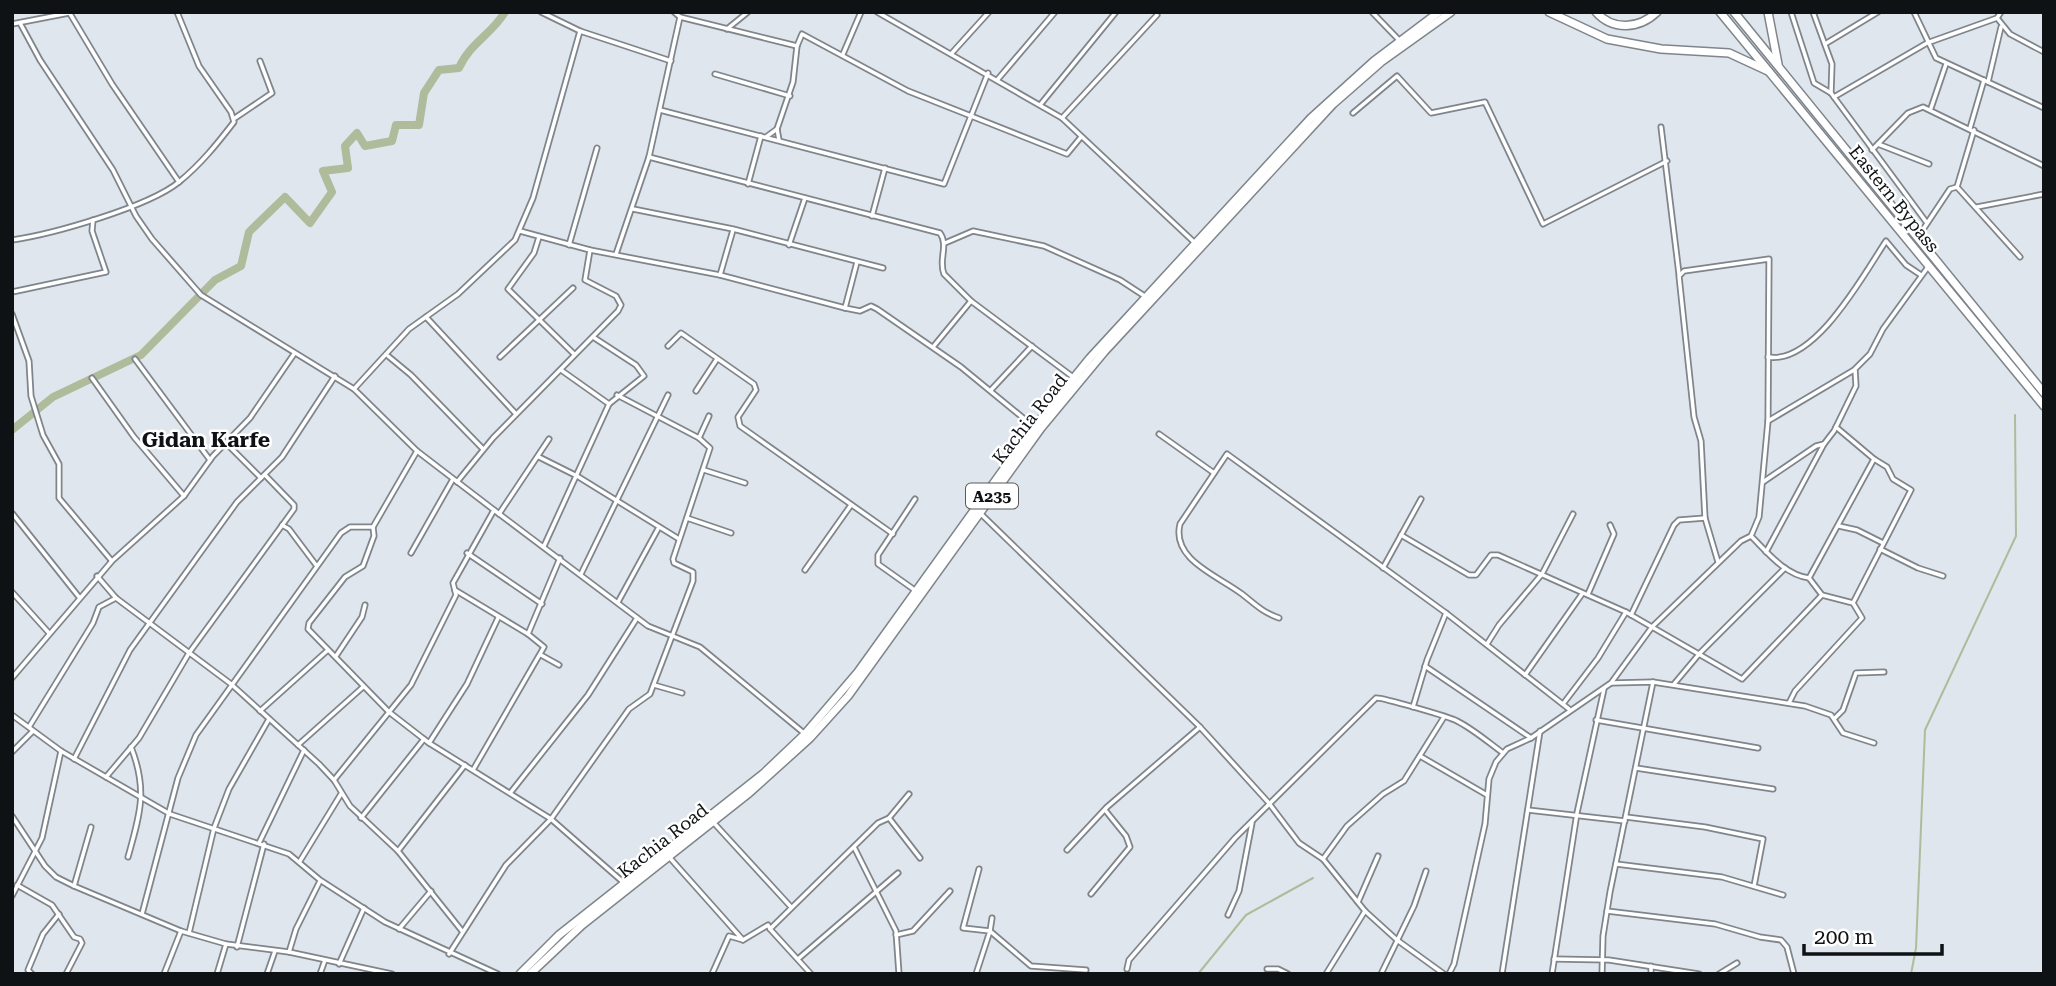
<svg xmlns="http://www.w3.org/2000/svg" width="2056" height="986" viewBox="0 0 2056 986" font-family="'Roboto Serif',serif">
	<rect width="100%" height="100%" fill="#dfe6ed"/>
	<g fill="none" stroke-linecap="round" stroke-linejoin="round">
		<g stroke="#afbb9b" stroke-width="2">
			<path d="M 1063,972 L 1063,974"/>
			<path d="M 1198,974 L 1246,915 L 1313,878"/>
			<path d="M 1911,974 L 1916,948 L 1925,730 L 2016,536 L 2015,415"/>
		</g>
		<path stroke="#afbb9b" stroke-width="8" d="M 12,430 L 53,397 L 141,355 L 215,280 L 241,266 L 249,232 L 285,197 L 310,223 L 332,192 L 323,171 L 348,168 L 345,146 L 357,133 L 365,146 L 392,141 L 396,125 L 419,125 L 424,93 L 439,70 L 459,68 C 469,44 492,34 505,12"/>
		<defs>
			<g id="street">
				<path d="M 69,12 L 112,84 L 179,182"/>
				<path d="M 541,12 L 580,31"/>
				<path d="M 674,12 L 680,17 L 797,46 L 802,34 L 908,91 L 1067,154 L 1081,137"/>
				<path d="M 877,12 L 1062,118 L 1195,243"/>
				<path d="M 1372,12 L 1399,40"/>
				<path d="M 1791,12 L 1814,83 L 1831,93 L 1927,223"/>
				<path d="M 1813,12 L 1832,64 L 1831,93"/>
				<path d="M 1914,12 L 1936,58 L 2044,108"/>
				<path d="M 1997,18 L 2010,34 L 2044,52"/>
				<path d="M 20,23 L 40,60 L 113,170 L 136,216 L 152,239 L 201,295 L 354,389 L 417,451 L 494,510 L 648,626 L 700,647 L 805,734"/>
				<path d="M 12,24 L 69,13"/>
				<path d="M 727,29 L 748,12"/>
				<path d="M 1825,44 L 1878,12"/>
				<path d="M 843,54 L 861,12"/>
				<path d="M 951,54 L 989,12"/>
				<path d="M 715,74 L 790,96"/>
				<path d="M 998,79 L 1055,12"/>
				<path d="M 1988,82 L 2001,27"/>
				<path d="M 1834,97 L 1927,43 L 1997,18 L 2001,12"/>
				<path d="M 1040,105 L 1116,12"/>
				<path d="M 1931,108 L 1946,64"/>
				<path d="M 660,110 L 944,184 L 988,73"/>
				<path d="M 1353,113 L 1397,76 L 1431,113 L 1485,102 L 1543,224 L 1667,161"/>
				<path d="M 235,118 L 272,93 L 260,61"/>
				<path d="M 1062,118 L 1157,15"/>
				<path d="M 1661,127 L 1679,274"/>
				<path d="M 1970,128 L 1984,80"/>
				<path d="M 766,137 L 777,129"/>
				<path d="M 779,140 L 777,129 L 793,82 L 797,46"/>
				<path d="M 1878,144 L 1929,164"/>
				<path d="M 1872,150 L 1908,113 L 1923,107 L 2044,166"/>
				<path d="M 649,157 L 940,233 C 949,246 938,260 944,274 L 971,301 L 1073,377"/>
				<path d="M 748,184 L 761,136"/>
				<path d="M 1957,187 L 1974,130"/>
				<path d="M 1977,207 L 2044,194"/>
				<path d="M 633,209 L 733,229 L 883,268"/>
				<path d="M 872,216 L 885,168"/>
				<path d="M 520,231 L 590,250 L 720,275 L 845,308 L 857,262"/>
				<path d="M 539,237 L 534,253 L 508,289 L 574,354"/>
				<path d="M 1918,237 L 1950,189 L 1957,187 L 2020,257"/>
				<path d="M 12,240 C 53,234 148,207 179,182 C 201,164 217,144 234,122 L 231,112 L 199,66 L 177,12"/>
				<path d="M 945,243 L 973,231 L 1044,246 L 1120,280 L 1146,297"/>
				<path d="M 569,245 L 597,148"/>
				<path d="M 789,245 L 805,198"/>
				<path d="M 616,254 L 649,157 L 680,17"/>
				<path d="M 720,275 L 733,230"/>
				<path d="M 12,292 L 106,272 L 92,231 L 93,220"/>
				<path d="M 845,308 L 860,311 L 871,306 L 877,309 L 961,367 L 1033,426"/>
				<path d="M 12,314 L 29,361 L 31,396 L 43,435 L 59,464 L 59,498 L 111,560"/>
				<path d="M 426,317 L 516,414"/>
				<path d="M 668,346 L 681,333 L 754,384 L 756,390 L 738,417 L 740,426 L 893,534"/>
				<path d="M 933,347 L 971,301"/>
				<path d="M 388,356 L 411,375 L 483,449"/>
				<path d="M 500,357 L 573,288"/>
				<path d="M 1768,357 C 1815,365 1864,274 1886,241 L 1906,265 L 1921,275"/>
				<path d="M 135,359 L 210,460"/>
				<path d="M 561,370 L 609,404"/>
				<path d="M 92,378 L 134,437 L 184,496"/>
				<path d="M 354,389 L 409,329 L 458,294 L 515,240 L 533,198 L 580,31 L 671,61"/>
				<path d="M 991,390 L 1032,346"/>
				<path d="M 696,391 L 717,359"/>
				<path d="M 1768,421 L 1854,370"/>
				<path d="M 1159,434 L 1214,473"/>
				<path d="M 699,438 L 709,416"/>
				<path d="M 226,443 L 261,478"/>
				<path d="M 539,457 L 577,476 L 679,539"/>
				<path d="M 704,470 L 745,483"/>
				<path d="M 457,482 L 493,438 L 618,311 L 621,305 L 616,296 L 585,280 L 590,250"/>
				<path d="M 1763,482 L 1816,446 L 1824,444 L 1834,431 L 1856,386 L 1855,369 L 1870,354 L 1883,329 L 1928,267"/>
				<path d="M 915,499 L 878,555 L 878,564 L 916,591"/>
				<path d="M 12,513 L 79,597"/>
				<path d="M 499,514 L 549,439"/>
				<path d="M 981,514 L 1200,727 L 1268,802 L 1299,843 L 1323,859 L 1365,911 L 1397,940 L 1444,974"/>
				<path d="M 687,518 L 731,533"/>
				<path d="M 282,525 L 289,529 L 316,565"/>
				<path d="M 1839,526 L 1857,530 L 1883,543"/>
				<path d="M 373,527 L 374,536 L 363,566 L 345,577 L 309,623 L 308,629 L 389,712 L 429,743 L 551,819 L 623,882"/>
				<path d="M 1401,535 L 1469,575 L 1476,575 L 1491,555 L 1498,555 L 1626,612 L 1742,679 L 1822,595"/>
				<path d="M 1751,536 C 1767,552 1785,575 1809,578 L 1822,595 L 1853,603 L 1862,618 L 1795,691 L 1789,703"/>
				<path d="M 544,546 L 609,404 L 644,376 L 636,365 L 593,337"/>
				<path d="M 1880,549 L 1918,568 L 1943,576"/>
				<path d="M 1766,552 L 1824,444"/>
				<path d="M 411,553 L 453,479"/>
				<path d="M 467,553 L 542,604"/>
				<path d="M 1383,568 L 1421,499"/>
				<path d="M 805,570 L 851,505"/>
				<path d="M 581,574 L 668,395"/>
				<path d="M 97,576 L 116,598 L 231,684 L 319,764 L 334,780 L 350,806 L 398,851 L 462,931"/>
				<path d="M 1809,578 L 1874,459 L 1836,427"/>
				<path d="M 455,590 L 528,634 L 544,647 L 473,770"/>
				<path d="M 12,592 L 49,633"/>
				<path d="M 1588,594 L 1614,534 L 1610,525"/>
				<path d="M 618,602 L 659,527"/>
				<path d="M 1853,603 L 1911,490 L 1893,479 L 1887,467 L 1874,459"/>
				<path d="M 1631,615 L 1674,525 L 1679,520 L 1705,518"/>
				<path d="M 1279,618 C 1262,612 1255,604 1242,594 C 1219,576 1171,560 1180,524 L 1227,454 L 1446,613 L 1569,709"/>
				<path d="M 528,634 L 560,558"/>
				<path d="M 1487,644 L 1499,625 L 1542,574 L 1573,514"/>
				<path d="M 541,655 L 559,665"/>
				<path d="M 336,656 L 362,617 L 365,605"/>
				<path d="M 1425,666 L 1531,738"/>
				<path d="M 1525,675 L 1582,594"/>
				<path d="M 12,678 L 112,561 L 184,496 L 213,456 L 250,418 L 294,354"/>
				<path d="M 1612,683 L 1653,682 L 1805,706 L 1831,715 L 1843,733 L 1874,743"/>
				<path d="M 1674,684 L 1700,653 L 1785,568"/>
				<path d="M 654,685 L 682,693"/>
				<path d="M 1563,704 L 1598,658 L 1626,612"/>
				<path d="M 1413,707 L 1427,660 L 1446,613"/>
				<path d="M 260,711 L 328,650"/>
				<path d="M 12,715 L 61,751 L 170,814 L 289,854 L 320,880 L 385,922 L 498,974"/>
				<path d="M 1835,718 L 1843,710 L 1856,673 L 1884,672"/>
				<path d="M 1596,720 L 1758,748"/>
				<path d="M 29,727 L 93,623 L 99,607 L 116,598"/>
				<path d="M 429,743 L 467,684 L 498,618"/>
				<path d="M 298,745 L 363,687"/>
				<path d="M 12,752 L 33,731"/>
				<path d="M 1420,756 L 1487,795"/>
				<path d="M 74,759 L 130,650 L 237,502 L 282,457 L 335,376"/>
				<path d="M 1636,768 L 1773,789"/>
				<path d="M 106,777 L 139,738 L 189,653 L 294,509 L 294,505 L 265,475"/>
				<path d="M 334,780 L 411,685 L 456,595 L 453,583 L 494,510"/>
				<path d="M 511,792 L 588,695 L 637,618"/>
				<path d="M 1528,810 L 1625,821"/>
				<path d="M 12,816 L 45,866 L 56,877 L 74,886 L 181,931 L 226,944 L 289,952 L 392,974"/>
				<path d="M 1626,817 L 1705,827 L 1763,839 L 1754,886"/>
				<path d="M 361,818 L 424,739"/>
				<path d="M 889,818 L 920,858"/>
				<path d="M 713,822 L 791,907"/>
				<path d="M 259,843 L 304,750"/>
				<path d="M 854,847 L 896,931 L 899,974"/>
				<path d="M 1067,850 L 1107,807 L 1200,727"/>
				<path d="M 398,851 L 465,765"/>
				<path d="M 128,857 C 140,814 148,790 131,747"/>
				<path d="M 670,858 L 743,940 L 729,936 L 712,974"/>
				<path d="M 1323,859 L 1347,826 L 1383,794 L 1404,781 L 1444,717"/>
				<path d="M 300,861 L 341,794"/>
				<path d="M 1616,864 L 1722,877 L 1783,895"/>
				<path d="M 17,885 L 52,905 L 74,937 L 80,939 L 82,943 L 66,974"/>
				<path d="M 74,886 L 91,827"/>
				<path d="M 1091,894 L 1130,847 L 1126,836 L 1105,810"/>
				<path d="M 12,896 L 42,838 L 61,751"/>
				<path d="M 1358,902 L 1378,856"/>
				<path d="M 1607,911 L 1715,924 L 1760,937 L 1781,940 L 1787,947 L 1794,974"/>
				<path d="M 142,914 L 178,778 L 196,735 L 341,533 L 350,527 L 373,527 L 417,451"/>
				<path d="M 1228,915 L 1239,891 L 1252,823"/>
				<path d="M 992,918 L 990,931 L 1031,966 L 1086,970"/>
				<path d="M 399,929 L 431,891"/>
				<path d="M 770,929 L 811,974"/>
				<path d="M 189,933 L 214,828 L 229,789 L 269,719"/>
				<path d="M 896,935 L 913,931 L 950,891"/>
				<path d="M 743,940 L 768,925 L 770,929 L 878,823 L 889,818 L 909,794"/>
				<path d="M 237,947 L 264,844"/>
				<path d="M 289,952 L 296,929 L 320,881"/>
				<path d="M 449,954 L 506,865 L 551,819 L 629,709 L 650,694 L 693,581 L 693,572 L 674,563 L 673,559 L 710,448 L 699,438 L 617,395"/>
				<path d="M 798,959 L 898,873"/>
				<path d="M 1554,959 L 1609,960 L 1699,974"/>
				<path d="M 339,964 L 364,908"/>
				<path d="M 1127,969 L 1129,960 L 1235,838 L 1376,698 C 1381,697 1450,717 1457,721 C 1473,729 1488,742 1503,753"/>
				<path d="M 1267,969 L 1278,969 L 1288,974"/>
				<path d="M 32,974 L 28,970 L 43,934 L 59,914"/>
				<path d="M 164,974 L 181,931"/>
				<path d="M 217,974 L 226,944"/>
				<path d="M 267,974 L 275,951"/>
				<path d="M 320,974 L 325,960"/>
				<path d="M 976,974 L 990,931 L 963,928 L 979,869"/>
				<path d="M 1326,974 L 1365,911"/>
				<path d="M 1381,974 L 1414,906 L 1426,871"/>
				<path d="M 1449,974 L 1454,964 L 1485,824 L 1489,779 L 1496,762 L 1507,749 L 1531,738 L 1611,683 L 1652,627 L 1741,541 L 1751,536 L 1759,517 L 1768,421 L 1769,259 L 1684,271 L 1679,276 L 1694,417 L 1701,441 L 1705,518 L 1718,562"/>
				<path d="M 1502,974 L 1540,731"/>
				<path d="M 1552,974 L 1577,813 L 1604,689"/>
				<path d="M 1602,974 L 1603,936 L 1610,892 L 1653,682"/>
				<path d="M 1651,974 L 1651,966"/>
				<path d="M 1719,974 L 1737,963"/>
			</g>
			<g id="highway">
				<path d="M 1549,12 L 1607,39 L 1661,49 L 1729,53 L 1768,71"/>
				<path d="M 1596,12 C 1613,31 1639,29 1657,12"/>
				<path d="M 1720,12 L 2044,406"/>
				<path d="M 1734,12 L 2044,393"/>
				<path d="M 1768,12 L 1778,64"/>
				<path d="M 520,974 L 559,935 L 763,774 L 805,734 L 858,672 L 1034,427 L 1090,358 L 1311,118 L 1374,61 L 1439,12"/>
				<path d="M 530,974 L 582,925 L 749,793 L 810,738 L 848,696 L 1041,428 L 1104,352 L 1333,104 L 1381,62 L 1451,12"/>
			</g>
		</defs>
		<use href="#street" stroke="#7f858b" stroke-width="7"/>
		<use href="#highway" stroke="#7f858b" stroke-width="10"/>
		<use href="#street" stroke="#fff" stroke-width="3.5"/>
		<use href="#highway" stroke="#fff" stroke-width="7"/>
	</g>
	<g text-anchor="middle" stroke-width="5" stroke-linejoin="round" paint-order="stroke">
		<rect fill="#fff" stroke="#57595a" stroke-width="2" x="966" y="483.5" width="52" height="25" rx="5"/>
		<g font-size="16" font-weight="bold" fill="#0f1214">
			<text x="992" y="502">A235</text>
		</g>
		<g font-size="18" fill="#0f1214" stroke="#fff">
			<text transform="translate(1894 199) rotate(51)" y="6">Eastern Bypass</text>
			<text transform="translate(1030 419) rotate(-52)" y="6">Kachia Road</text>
			<text transform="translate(663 841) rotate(-38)" y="6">Kachia Road</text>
		</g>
		<g font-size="21" font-weight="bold" fill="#0f1214" stroke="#fff">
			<text x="206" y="447">Gidan Karfe</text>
		</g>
	</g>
	<rect width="2056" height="986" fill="none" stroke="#0f1214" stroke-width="28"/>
	<path d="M1804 944v10h138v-10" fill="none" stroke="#0f1214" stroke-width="3.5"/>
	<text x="1814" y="944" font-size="21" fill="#0f1214" stroke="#ffffff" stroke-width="5" paint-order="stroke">200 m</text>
</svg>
